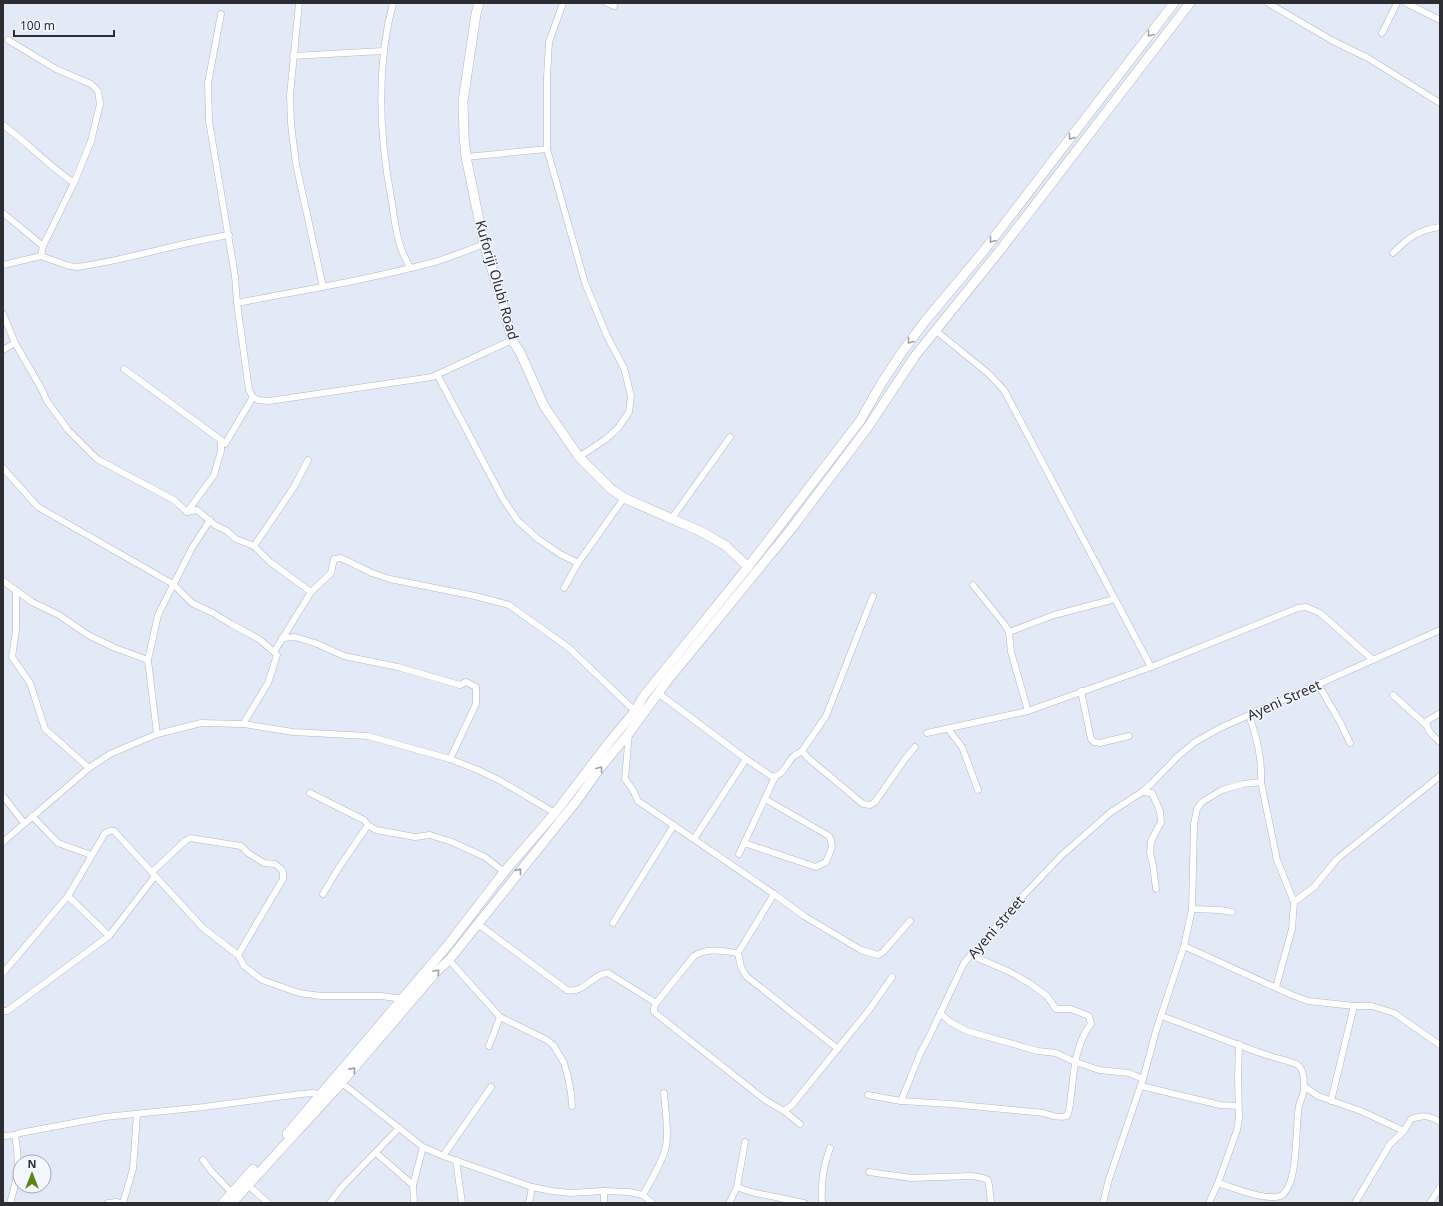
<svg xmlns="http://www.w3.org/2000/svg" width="1443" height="1206" viewBox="0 0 1443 1206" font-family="'Noto Sans',sans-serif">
	<rect width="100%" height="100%" fill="#e3eaf7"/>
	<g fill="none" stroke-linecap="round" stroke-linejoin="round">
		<defs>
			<g id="street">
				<path d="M 299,3 L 290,95 L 291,124 L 296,164 L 323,287"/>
				<path d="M 393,3 C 376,67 379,133 391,197 C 394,214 395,232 401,248 C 403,255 407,261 410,268"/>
				<path d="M 563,3 L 549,42 L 547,77 L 547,149 L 585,283 L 607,336 L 624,368 L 631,396 L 629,412 L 618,428 L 606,439 L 579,457"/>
				<path d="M 607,3 L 614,6"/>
				<path d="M 1268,3 L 1333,41 L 1368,58 L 1440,103"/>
				<path d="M 1406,3 L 1440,20"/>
				<path d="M 221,14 L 208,83 L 209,121 L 235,276 L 237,303 L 249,390 L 253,397 L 258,400 L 269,401 L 432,377 L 512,340"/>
				<path d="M 1382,33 L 1397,3"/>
				<path d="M 8,40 L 56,69 L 91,84 L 98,91 L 100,104 L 91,141 L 74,183 L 43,246 L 41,256"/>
				<path d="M 293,56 L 383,51"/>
				<path d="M 3,125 C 28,143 49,166 74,183"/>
				<path d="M 466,157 L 547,149"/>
				<path d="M 3,213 L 43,246"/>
				<path d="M 1393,253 C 1408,238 1418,230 1440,227"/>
				<path d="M 3,265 L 41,256 L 69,266 L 77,267 C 128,260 178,243 229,235"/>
				<path d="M 237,303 C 304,290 372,279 438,261 C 453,256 469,250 484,244"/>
				<path d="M 3,314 L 15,343 L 41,388 L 47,401 L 68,430 L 97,459 L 174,500 L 187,512 L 197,510 L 215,525 L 227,531 L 236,539 L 254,546 L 270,562 L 311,592"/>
				<path d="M 935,330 L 989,374 L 1004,390 L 1151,667"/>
				<path d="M 3,350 L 15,343"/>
				<path d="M 124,369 L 221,440"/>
				<path d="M 438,376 L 503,499 L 518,521 L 538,539 L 560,554 L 578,563"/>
				<path d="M 3,468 L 38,507 L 173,584 L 192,603 L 213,613 L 231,624 L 259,639 L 275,653"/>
				<path d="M 187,512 L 214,475 L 221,451 L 221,440 L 225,444 L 253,397"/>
				<path d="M 672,518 L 730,437"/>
				<path d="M 254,546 L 294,487 L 308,460"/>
				<path d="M 3,581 L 32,602 L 59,615 L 88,635 L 115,648 L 148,660"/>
				<path d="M 973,585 L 1005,625 L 1009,632 L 1011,652 L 1028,711"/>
				<path d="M 564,588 L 578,563 L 624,498"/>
				<path d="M 16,590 L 16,630 L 12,657 L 30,683 L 45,729 L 89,768"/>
				<path d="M 1009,632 L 1054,615 L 1115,599"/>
				<path d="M 282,638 L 295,637 L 315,643 L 344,656 L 398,667 L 460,685 L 466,682 L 476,687 L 476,704 L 450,759"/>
				<path d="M 1318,684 L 1340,722 L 1350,743"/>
				<path d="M 1081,691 L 1091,739 L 1094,742 L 1100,743 L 1129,736"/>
				<path d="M 658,693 L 746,759 L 771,776 C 783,778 786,763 794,756 C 796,754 800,753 802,751 L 808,758 L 863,804 L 870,805 L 875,802 L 905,759 L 915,747"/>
				<path d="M 1393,695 L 1426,725"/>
				<path d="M 1440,713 L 1427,721 C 1425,730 1434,736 1440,742"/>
				<path d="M 1249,715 C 1257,739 1262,757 1261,782"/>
				<path d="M 243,724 L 268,683 L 277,655 L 274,652 L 311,592 L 331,573 L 334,559 L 341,558 L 372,573 L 390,579 L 475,596 L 509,605 L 569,648 L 635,711"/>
				<path d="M 948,729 L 962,747 L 978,790"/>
				<path d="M 629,733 L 625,779 L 633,790 L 638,801 L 774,894 L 804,916 L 861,950 L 878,955 L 883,952 L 910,921"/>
				<path d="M 927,733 L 1028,711 L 1151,667 L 1298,608 L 1306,607 L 1320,613 L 1373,660"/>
				<path d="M 157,734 L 148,660 L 158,615 L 192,548 L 210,520"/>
				<path d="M 802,751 L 826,716 L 873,596"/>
				<path d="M 1142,792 L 1152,793 L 1160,811 L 1161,822 L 1151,841 L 1150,853 L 1153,865 L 1156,889"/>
				<path d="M 310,793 L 364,820 L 368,825"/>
				<path d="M 3,796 L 24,823"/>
				<path d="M 32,816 L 58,843 L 91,855"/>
				<path d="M 694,839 L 746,759"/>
				<path d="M 3,842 L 89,768 L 110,754 L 157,734 L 201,723 L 243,724 L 293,732 L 368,736 L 450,759 L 478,770 L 499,780 L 555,813"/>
				<path d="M 744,843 L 816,867 L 826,862 C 830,852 835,846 829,836 L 765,799"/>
				<path d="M 739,854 L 775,777"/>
				<path d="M 152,872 L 185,841 L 190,838 L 241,846 L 248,853 L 264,863 L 275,864 L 281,869 L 283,872 L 283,879 L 238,955"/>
				<path d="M 323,894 L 338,869 L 368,825 L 376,830 L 415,837 L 430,835 L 452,842 L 485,857 L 504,872"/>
				<path d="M 774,894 L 738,953 L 741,967 L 746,976 L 838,1049"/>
				<path d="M 68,896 L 109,936 L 155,876"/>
				<path d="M 1192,909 L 1220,910 L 1232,912"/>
				<path d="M 613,923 L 674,825"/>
				<path d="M 478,924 L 567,990 C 585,994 593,973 608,973 L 656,1003"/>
				<path d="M 1184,946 L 1292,995 L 1308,1001 L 1354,1006 L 1372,1006 L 1394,1013 L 1440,1045"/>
				<path d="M 738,953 C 721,951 709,947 694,956 L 656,1003 L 654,1008 L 654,1012 L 765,1100 L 784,1111 L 792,1105 L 869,1010 L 892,977"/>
				<path d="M 449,960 L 500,1017 L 547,1040 L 554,1046 L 564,1063 L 568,1077 L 571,1093 L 572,1106"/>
				<path d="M 3,973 L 68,896 L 105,833 L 110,831 L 114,831 L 203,928 L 238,955 L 244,966 L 262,980 L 299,993 L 321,996 L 381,996 L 403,999"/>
				<path d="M 1276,987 L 1292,929 L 1294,902 L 1314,887 L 1337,859 L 1440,776"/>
				<path d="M 3,1011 L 7,1011 L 109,936"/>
				<path d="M 940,1013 L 950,1022 L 967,1031 L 1038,1051 L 1056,1053 L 1073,1061 L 1099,1070 L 1129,1073 L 1143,1079"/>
				<path d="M 1161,1016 C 1199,1029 1235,1045 1273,1057 C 1279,1059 1295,1062 1299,1066 C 1303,1070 1304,1080 1304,1086 C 1305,1093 1300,1100 1299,1106 C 1295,1126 1299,1183 1282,1195 C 1269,1203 1232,1187 1218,1183"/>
				<path d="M 489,1046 L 500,1017"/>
				<path d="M 338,1080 L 423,1147 L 443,1156 L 532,1187 L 552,1191 L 570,1193 L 604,1191 L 629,1192 L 643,1195 L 652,1203"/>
				<path d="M 1141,1086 L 1220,1105 L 1238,1106"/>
				<path d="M 1305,1087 L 1318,1096 L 1361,1111 L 1404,1131"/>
				<path d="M 868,1095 L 901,1101 L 951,1104 L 1044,1113 C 1052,1116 1058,1118 1067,1116 C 1071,1107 1070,1098 1072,1088 C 1074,1067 1077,1041 1091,1024 L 1089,1016 L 1071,1009 L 1056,1009 L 1047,996 L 1029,983 L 1010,972 L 971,955"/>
				<path d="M 901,1101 L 920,1054 L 929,1037 L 964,963 L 1019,900 L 1062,855 L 1111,812 L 1142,792 L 1152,783 L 1177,757 L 1195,742 L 1220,728 L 1440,630"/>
				<path d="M 1331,1101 L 1354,1006"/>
				<path d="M 784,1111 L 800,1124"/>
				<path d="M 3,1136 L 15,1135 L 20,1133 L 105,1117 L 204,1107 L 301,1094 L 313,1093 L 320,1095"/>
				<path d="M 376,1153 L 413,1185"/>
				<path d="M 443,1156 L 491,1087"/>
				<path d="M 203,1160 L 212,1172 L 232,1193"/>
				<path d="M 456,1160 L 462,1203"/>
				<path d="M 869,1172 L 911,1178 L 972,1176 L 983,1178 L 988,1180 L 989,1185 L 991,1203"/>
				<path d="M 248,1185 L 268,1203"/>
				<path d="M 737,1187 L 745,1142"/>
				<path d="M 643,1195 C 651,1180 662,1164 666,1146 C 669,1131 665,1109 664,1093"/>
				<path d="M 10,1203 C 18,1178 20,1161 15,1135"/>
				<path d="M 108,1203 L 116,1202 L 120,1203"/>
				<path d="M 123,1203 L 133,1169 L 137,1114"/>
				<path d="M 330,1203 L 341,1188 L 399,1128"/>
				<path d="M 414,1203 L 413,1185 L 423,1147"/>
				<path d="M 529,1203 L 532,1187"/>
				<path d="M 604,1203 L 604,1191"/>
				<path d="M 729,1203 L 737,1187 L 751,1192 L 804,1203"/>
				<path d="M 822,1203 C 821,1182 823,1168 830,1148"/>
				<path d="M 1103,1203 L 1109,1179 L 1143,1079 L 1156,1031 L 1184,946 L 1192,909 L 1194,824 L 1197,809 L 1202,802 L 1222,790 L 1243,784 L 1261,782 L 1277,860 L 1294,902"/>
				<path d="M 1209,1203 L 1218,1183 L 1237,1130 L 1239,1118 L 1238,1076 L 1239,1044"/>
				<path d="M 1355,1203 L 1390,1144 L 1404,1131 L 1411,1119 C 1424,1115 1428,1115 1440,1122"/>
				<path d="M 1430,1203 L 1440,1187"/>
			</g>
			<g id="secondary">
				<path d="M 479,3 L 476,14 L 463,101 L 464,137 L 466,157 L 484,244 L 504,308 L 512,340 L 520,352 L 544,406 L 579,457 L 611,489 L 624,498 L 702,532 L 726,546 L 748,567"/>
				<path d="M 287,1134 L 448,945 L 504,872 L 555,813 L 611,740 L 635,711 L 643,697 L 663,672 L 748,567 L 860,421 L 881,384 L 902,352 L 926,320 L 982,253 L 1174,3"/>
				<path d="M 223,1203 L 253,1169"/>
				<path d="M 232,1203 L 259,1173 L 335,1090 L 436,972 L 449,960 L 578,799 L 600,768 L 629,733 L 667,681 L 792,528 L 868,427 L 915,356 L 998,253 L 1190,3"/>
			</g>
		</defs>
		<use href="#street" stroke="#b0b6c3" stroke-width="7"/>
		<use href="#secondary" stroke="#b0b6c3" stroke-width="10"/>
		<use href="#street" stroke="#fff" stroke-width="6"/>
		<use href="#secondary" stroke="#fff" stroke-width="9"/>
	</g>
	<defs><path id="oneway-chevron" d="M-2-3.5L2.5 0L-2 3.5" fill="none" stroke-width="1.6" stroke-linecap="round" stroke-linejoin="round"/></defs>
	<g stroke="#a0a0a3">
		<use href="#oneway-chevron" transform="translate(1150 34) rotate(127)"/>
		<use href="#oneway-chevron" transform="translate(1071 137) rotate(128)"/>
		<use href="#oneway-chevron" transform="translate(992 240) rotate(128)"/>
		<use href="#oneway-chevron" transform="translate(910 341) rotate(127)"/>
		<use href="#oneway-chevron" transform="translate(600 769) rotate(-53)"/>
		<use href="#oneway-chevron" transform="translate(519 871) rotate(-51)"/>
		<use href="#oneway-chevron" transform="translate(437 972) rotate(-47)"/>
		<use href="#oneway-chevron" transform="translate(353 1070) rotate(-48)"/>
	</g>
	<g text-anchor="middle" stroke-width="3" stroke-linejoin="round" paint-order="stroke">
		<g font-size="14" fill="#2b2d32" stroke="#f3f7ff">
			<text transform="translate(497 280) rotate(74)" y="5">Kuforiji Olubi Road</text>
			<text transform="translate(1284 700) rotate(-24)" y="5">Ayeni Street</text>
			<text transform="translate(996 927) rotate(-49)" y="5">Ayeni street</text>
		</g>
	</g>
	<rect width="1443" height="1206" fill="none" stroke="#2b2d32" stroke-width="8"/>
	<g transform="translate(32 1174)"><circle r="19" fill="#f3f7ff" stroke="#a3a6ad"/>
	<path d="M0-3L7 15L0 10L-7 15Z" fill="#5b850f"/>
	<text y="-6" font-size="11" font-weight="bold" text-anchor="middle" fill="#2b2d32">N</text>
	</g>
	<path d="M14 30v6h100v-6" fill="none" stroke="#2b2d32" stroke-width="2"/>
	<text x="20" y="30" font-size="12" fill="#2b2d32" stroke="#f3f7ff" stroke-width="3" paint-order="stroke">100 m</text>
</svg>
